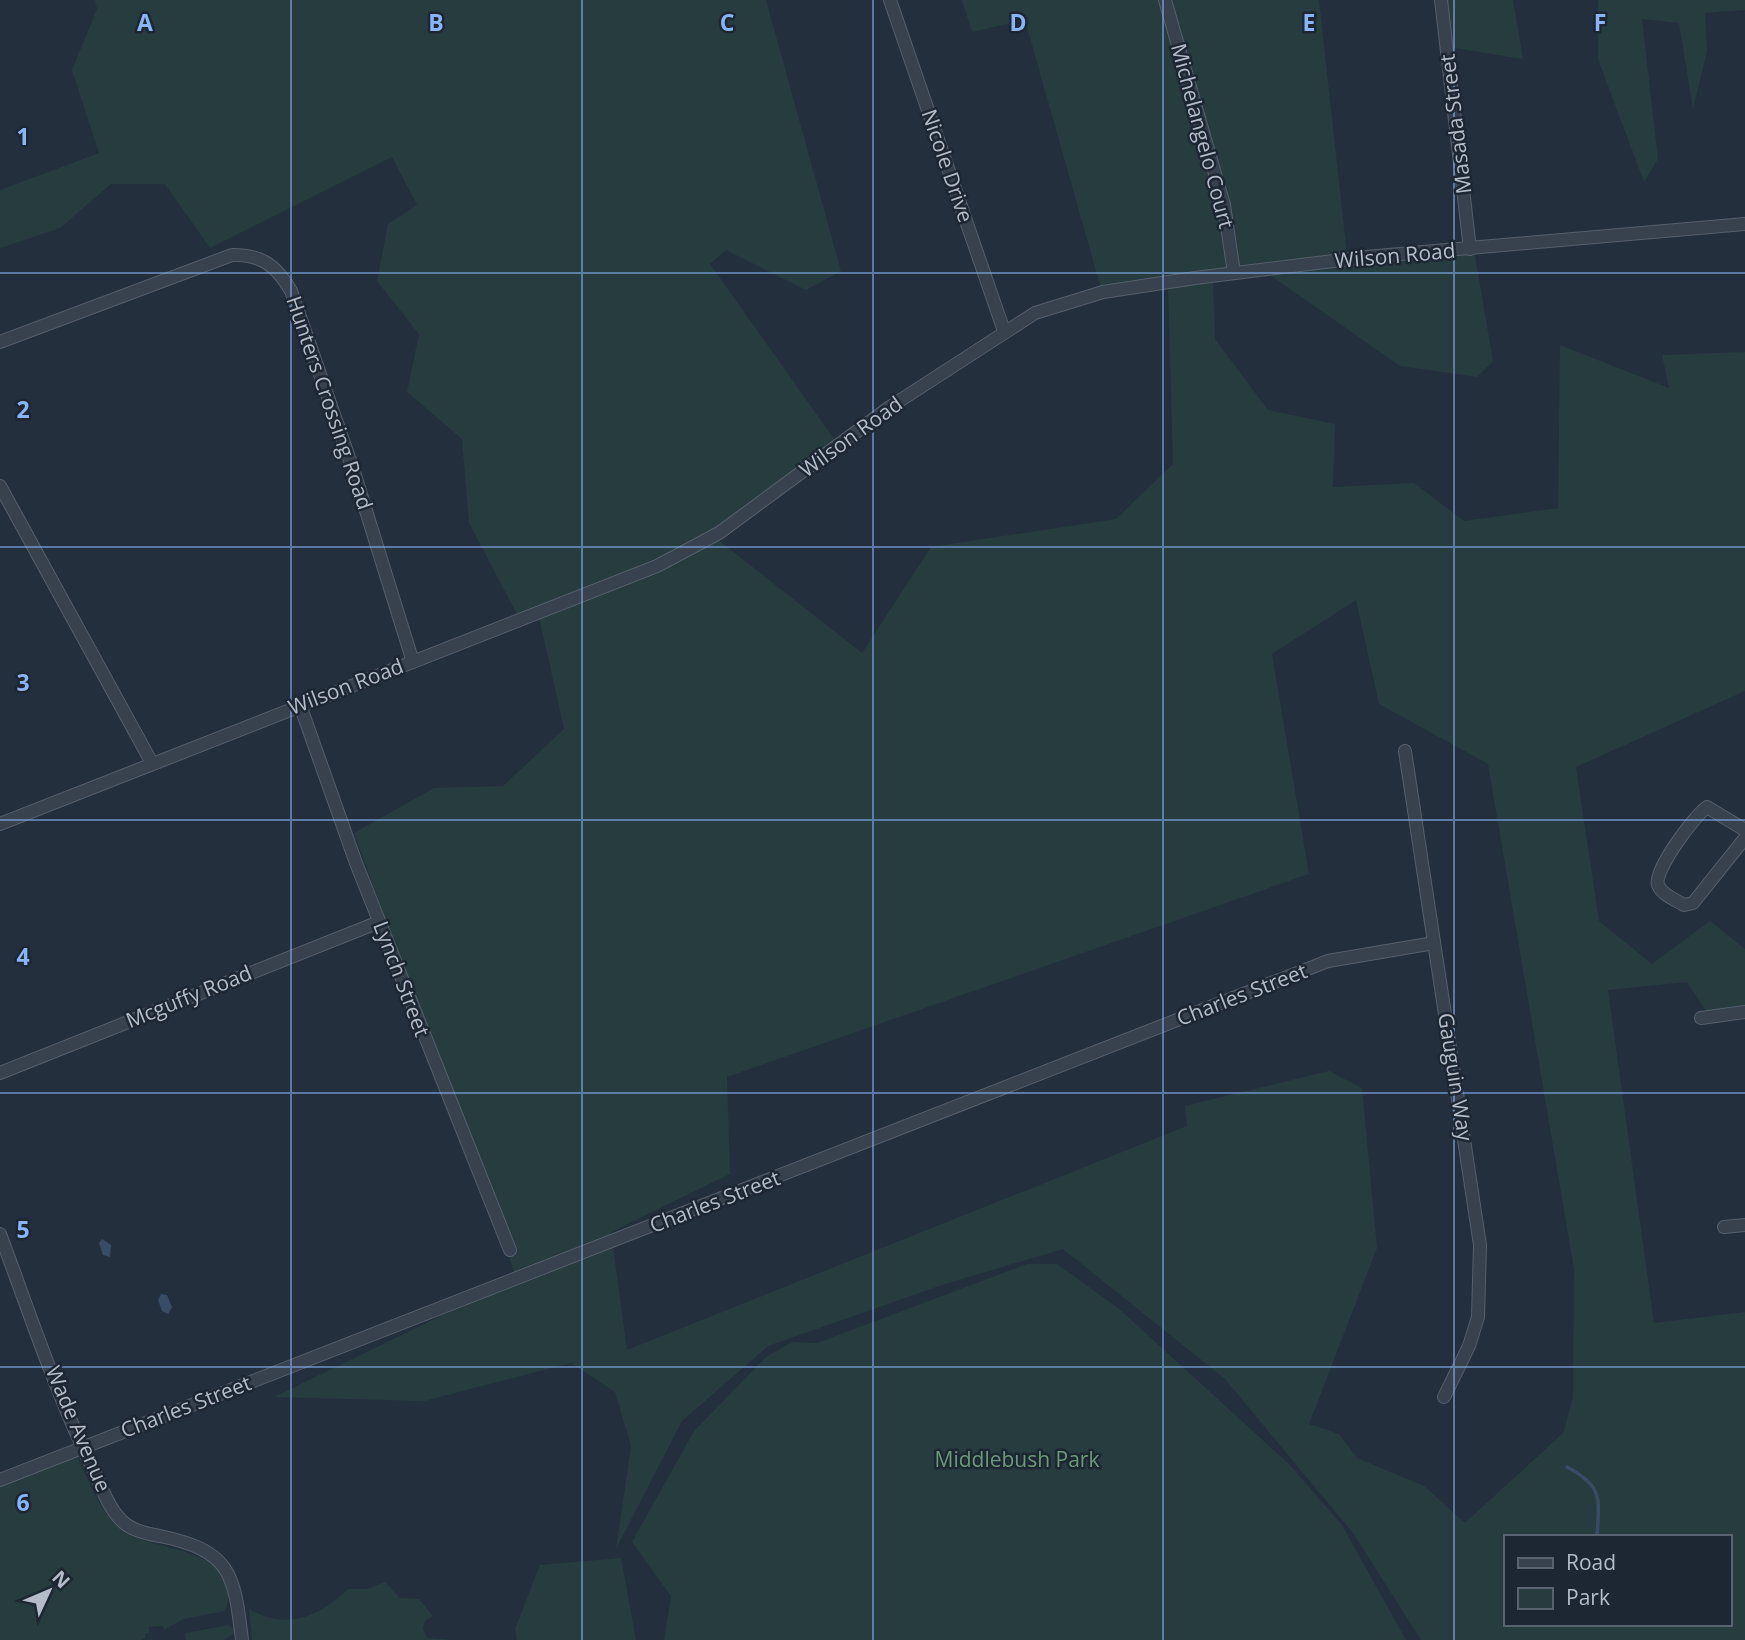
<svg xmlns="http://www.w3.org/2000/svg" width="1745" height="1640" viewBox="0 0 1745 1640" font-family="'Open Sans',sans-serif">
	<rect width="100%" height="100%" fill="#242f3e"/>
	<g fill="#263c3f" fill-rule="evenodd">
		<path d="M 95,0 L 766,0 L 841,271 L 806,290 L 726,250 L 710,264 L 839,446 L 713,536 L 862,653 L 931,547 L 1116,519 L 1173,464 L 1168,285 L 1102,292 L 1025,20 L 972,32 L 962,0 L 1319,0 L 1348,264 L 1474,250 L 1493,361 L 1477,377 L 1400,366 L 1267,273 L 1213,280 L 1215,339 L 1268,410 L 1335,424 L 1333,487 L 1414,483 L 1464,521 L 1558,508 L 1560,345 L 1669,388 L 1662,355 L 1745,352 L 1745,691 L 1576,767 L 1599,921 L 1652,964 L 1710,921 L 1745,949 L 1745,1018 L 1713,1022 L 1687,982 L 1608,990 L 1654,1323 L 1745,1312 L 1745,1640 L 1421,1640 L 1353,1533 L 1225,1379 L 1063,1249 L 945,1284 L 768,1346 L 682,1421 L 616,1549 L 631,1446 L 615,1392 L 571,1363 L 424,1401 L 274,1397 L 517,1279 L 354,833 L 434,788 L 503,786 L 564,729 L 539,617 L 521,622 L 469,523 L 462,439 L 407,392 L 419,334 L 377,281 L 388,224 L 417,205 L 392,157 L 210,248 L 165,184 L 111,184 L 60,228 L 0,248 L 0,190 L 99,153 L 72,70 L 97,9 ZM 1356,600 L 1379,704 L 1488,764 L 1574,1269 L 1573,1398 L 1563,1433 L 1465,1523 L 1424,1486 L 1357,1458 L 1339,1434 L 1309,1424 L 1377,1248 L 1362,1088 L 1329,1071 L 1185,1106 L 1187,1126 L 627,1350 L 611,1232 L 730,1174 L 727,1077 L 1309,874 L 1272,654 ZM 1505,1537 L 1729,1537 L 1729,1624 L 1505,1624 Z"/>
		<path d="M 1444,0 L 1513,0 L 1523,59 L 1449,47 Z"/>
		<path d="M 1598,0 L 1745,0 L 1745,10 L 1705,13 L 1707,51 L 1693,109 L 1679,23 L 1642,19 L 1658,159 L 1644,182 L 1598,59 Z"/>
		<path d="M 1027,1264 L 1057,1264 L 1118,1308 L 1290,1465 L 1342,1525 L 1406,1640 L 664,1640 L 671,1596 L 632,1542 L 694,1431 L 766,1357 L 792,1342 L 817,1343 Z"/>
		<path d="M 76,1455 C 90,1481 100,1515 125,1532 C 157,1553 246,1547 225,1611 L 183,1619 L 164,1630 L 163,1626 L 149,1627 L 149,1633 L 145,1633 L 145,1638 L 141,1640 L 0,1640 L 0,1487 Z"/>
		<path d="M 621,1558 L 636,1640 L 517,1640 L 515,1629 L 540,1565 Z"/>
		<path d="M 385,1582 L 400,1598 L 419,1599 L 433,1616 L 425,1621 L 423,1629 L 427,1638 L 452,1640 L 252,1640 L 249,1609 C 286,1631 319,1617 348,1589 L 367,1589 Z"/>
		<path d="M 229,1625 L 235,1630 L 234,1634 L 223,1640 L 186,1640 L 185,1633 Z"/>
	</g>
	<g fill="#394c67">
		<path d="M 102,1239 L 111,1245 L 110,1257 L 103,1255 L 99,1243 Z"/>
		<path d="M 161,1294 L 167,1295 L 172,1307 L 168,1314 L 162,1311 L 158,1300 Z"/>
	</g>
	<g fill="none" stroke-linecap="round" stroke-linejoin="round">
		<path stroke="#394c67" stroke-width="3.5" d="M 1567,1467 C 1604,1487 1599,1498 1597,1537"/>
		<defs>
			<g id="minor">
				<path d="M 890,0 L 1004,331"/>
				<path d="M 1165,0 L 1224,205 L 1234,273"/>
				<path d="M 1441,0 L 1470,249"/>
				<path d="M 0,342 L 232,255 C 261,254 277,266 291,291 L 354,472 L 413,662"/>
				<path d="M 0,486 L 152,763"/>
				<path d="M 300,705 L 356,863 L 510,1250"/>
				<path d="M 1405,751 L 1480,1245 L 1478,1317 L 1469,1346 L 1444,1397"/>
				<path d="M 0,824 L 657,566 L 719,533 L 890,407 L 1035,313 L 1103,292 L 1195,278 L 1366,257 L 1745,224"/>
				<path d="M 1745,830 L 1707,807 C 1695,815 1653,871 1658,885 C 1662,895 1676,900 1684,905 L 1693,903 L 1745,838"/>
				<path d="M 1701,1018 L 1745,1012"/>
				<path d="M 0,1073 L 379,922"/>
				<path d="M 1724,1227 L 1745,1225"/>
				<path d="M 0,1234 C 30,1314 57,1397 95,1473 C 102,1489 109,1508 121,1520 C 130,1530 147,1534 160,1536 C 231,1551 234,1573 242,1640"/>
				<path d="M 0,1480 L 1328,961 L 1434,943"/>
			</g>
		</defs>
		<use href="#minor" stroke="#565f6c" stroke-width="14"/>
		<use href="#minor" stroke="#38414e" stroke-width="12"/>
	</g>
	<path fill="none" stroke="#8ab4f8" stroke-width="2" stroke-opacity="0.55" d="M 291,0 L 291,1640M 582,0 L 582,1640M 873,0 L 873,1640M 1163,0 L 1163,1640M 1454,0 L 1454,1640M 0,273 L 1745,273M 0,547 L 1745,547M 0,820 L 1745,820M 0,1093 L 1745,1093M 0,1367 L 1745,1367"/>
	<g text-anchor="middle" stroke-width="5" stroke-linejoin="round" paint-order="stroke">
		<g font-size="21" fill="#b4bcc9" stroke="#1d2633">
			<text transform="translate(1456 124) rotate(-97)" y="7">Masada Street</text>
			<text transform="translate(1202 136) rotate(75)" y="7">Michelangelo Court</text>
			<text transform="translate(947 166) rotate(71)" y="7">Nicole Drive</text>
			<text transform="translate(1395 256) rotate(-5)" y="7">Wilson Road</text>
			<text transform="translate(329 403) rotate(71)" y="7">Hunters Crossing Road</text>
			<text transform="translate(851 437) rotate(-36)" y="7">Wilson Road</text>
			<text transform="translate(346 687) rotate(-21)" y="7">Wilson Road</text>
			<text transform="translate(401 979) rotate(69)" y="7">Lynch Street</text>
			<text transform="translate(1242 995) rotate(-21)" y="7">Charles Street</text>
			<text transform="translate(189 997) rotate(-22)" y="7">Mcguffy Road</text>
			<text transform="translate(1455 1077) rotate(81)" y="7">Gauguin Way</text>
			<text transform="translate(715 1202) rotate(-21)" y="7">Charles Street</text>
			<text transform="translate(186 1407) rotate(-21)" y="7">Charles Street</text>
			<text transform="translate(78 1429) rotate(67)" y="7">Wade Avenue</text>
		</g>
		<g font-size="21" fill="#6b9a76" stroke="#1d2633">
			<text x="1017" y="1467">Middlebush Park</text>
		</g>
	</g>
	<g font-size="23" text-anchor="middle" font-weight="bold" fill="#8ab4f8" stroke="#1d2633" stroke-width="5" stroke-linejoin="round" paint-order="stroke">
		<text x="145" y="31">A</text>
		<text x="436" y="31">B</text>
		<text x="727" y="31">C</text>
		<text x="1018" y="31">D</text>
		<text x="1309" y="31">E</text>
		<text x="1600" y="31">F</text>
		<text x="23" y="145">1</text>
		<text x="23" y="418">2</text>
		<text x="23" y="691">3</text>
		<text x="23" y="965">4</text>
		<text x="23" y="1238">5</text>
		<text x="23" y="1511">6</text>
	</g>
	<rect x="1504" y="1535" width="228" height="91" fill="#1d2633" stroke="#59626f" stroke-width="2"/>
	<rect x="1518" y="1558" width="35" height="10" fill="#38414e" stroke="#59626f" stroke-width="2"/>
	<text x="1566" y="1570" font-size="21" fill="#b4bcc9">Road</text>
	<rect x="1518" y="1588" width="35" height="21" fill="#263c3f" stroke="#59626f" stroke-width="2"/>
	<text x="1566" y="1605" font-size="21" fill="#b4bcc9">Park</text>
	<g transform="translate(49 1591) rotate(46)" stroke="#1d2633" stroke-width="5" paint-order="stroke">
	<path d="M0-5L12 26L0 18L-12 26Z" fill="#b4bcc9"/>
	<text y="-10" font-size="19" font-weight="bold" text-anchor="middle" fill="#b4bcc9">N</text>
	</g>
</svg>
